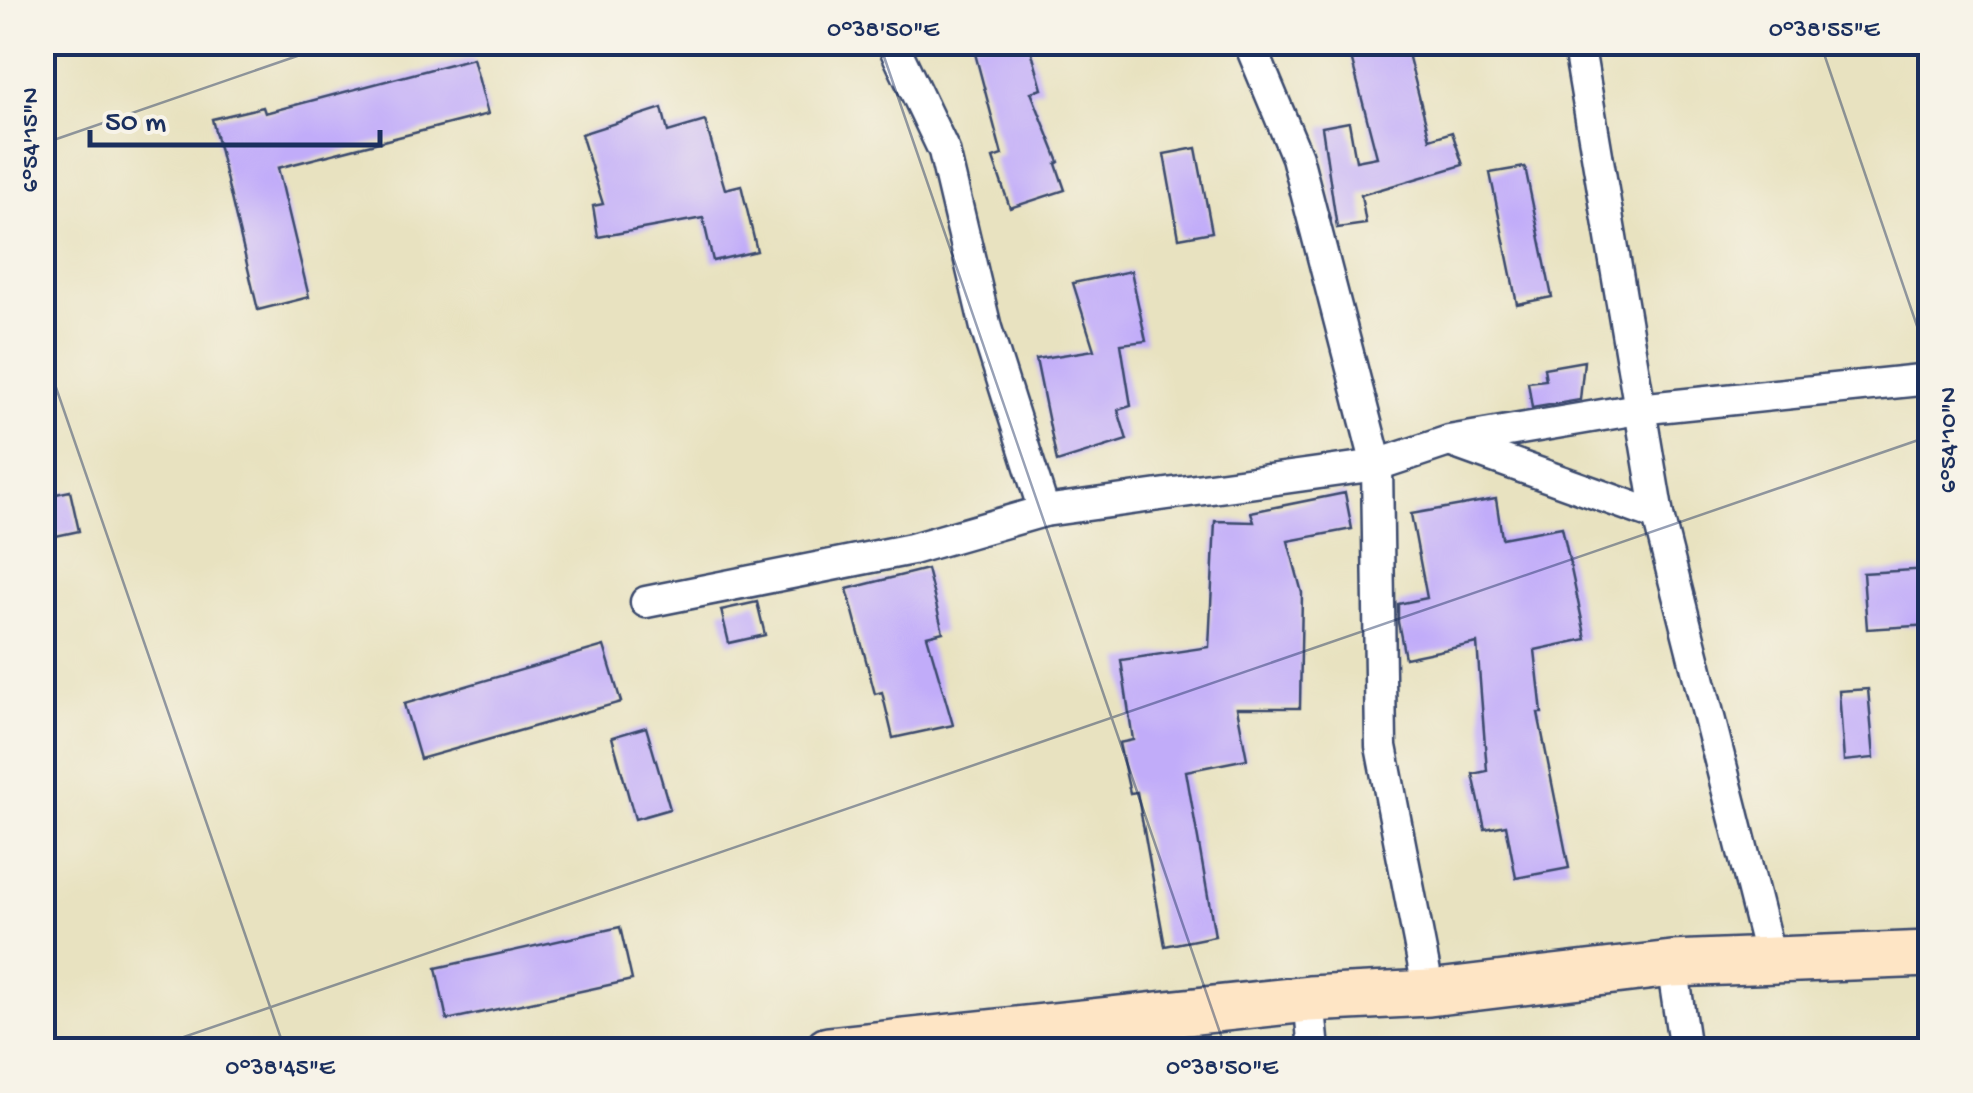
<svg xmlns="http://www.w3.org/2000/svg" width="1973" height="1093" viewBox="0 0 1973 1093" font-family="'Gochi Hand',sans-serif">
	<rect width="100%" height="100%" fill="#f7f3e8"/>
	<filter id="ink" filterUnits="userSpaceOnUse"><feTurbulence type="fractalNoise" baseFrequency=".01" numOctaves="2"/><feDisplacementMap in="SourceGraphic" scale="20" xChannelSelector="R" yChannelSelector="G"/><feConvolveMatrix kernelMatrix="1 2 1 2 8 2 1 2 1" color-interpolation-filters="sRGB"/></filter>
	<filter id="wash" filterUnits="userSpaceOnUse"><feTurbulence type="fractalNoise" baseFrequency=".0048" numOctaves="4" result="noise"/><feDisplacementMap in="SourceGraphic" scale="40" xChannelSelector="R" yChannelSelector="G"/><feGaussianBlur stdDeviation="2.25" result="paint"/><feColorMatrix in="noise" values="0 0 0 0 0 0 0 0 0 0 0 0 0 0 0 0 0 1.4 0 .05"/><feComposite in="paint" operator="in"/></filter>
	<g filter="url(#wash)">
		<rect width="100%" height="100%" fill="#e8e2c0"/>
		<g id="blocks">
			<g fill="#c1acf9">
				<path d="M 972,42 L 1029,42 L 1042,89 L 1031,92 L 1059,162 L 1056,164 L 1065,190 L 1010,208 L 993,158 L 1002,155 Z"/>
				<path d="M 1347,42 L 1405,42 L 1430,139 L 1452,132 L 1463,165 L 1361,195 L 1366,224 L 1337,228 L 1322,127 L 1349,122 L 1356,161 L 1377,157 Z"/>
				<path d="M 473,58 L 488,114 L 278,168 L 309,297 L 258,310 L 212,119 L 263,107 L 265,113 Z"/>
				<path d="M 662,108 L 668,132 L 705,121 L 725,189 L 741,185 L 757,251 L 713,261 L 703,218 L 598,237 L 593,206 L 603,204 L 581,134 Z"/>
				<path d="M 1196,148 L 1212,232 L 1179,238 L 1164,154 Z"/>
				<path d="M 1525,167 L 1552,297 L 1517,304 L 1490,173 Z"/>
				<path d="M 1131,271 L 1146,341 L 1121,344 L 1131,406 L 1118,410 L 1127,440 L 1057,462 L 1036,359 L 1094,350 L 1073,283 Z"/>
				<path d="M 1584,361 L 1580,400 L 1532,408 L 1528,382 L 1546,380 L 1544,368 Z"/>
				<path d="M 70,491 L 79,531 L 42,539 L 42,497 Z"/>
				<path d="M 1345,493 L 1352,529 L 1288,541 L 1302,593 L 1300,708 L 1237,708 L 1247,759 L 1186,771 L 1215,936 L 1165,946 L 1137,792 L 1130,793 L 1119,743 L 1133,740 L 1121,660 L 1209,647 L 1215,521 L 1254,522 L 1251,512 Z"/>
				<path d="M 1496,499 L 1502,538 L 1562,527 L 1586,639 L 1535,650 L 1542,713 L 1538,713 L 1569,868 L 1516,878 L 1506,825 L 1485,829 L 1473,774 L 1487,771 L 1477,643 L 1405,658 L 1398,622 L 1398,604 L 1427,598 L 1411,514 Z"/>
				<path d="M 927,569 L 943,632 L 927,636 L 953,725 L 893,738 L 882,692 L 875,694 L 847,589 Z"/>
				<path d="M 1930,569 L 1930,625 L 1867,629 L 1863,573 Z"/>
				<path d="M 757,602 L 765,635 L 729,643 L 721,610 Z"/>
				<path d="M 604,646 L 621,702 L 420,759 L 404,704 Z"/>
				<path d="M 1868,689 L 1874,758 L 1844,761 L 1839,691 Z"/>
				<path d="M 646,727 L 670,809 L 635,819 L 612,737 Z"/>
				<path d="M 620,927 L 632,980 L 447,1020 L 436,968 Z"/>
			</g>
		</g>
	</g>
	<g filter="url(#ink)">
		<use href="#blocks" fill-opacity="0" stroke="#3a4a6d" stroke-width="2.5"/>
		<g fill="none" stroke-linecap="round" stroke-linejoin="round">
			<defs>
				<g id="street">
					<path d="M 892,42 L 944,151 L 986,328 L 1044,511"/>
					<path d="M 1249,42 L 1297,157 L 1377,465 L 1381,746 L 1429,993"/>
					<path d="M 1578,42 L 1658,516 L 1770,958"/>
					<path d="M 1452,442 L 1658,516"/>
					<path d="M 646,602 L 912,549 L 1044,511 L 1377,465 L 1449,441 L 1638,409 L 1930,379"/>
					<path d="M 1672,964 L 1685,1050"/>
					<path d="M 1309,999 L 1314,1050"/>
				</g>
				<path id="secondary" d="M 828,1050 L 1309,999 L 1429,993 L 1672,964 L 1930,954"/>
			</defs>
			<use href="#street" stroke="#3a4a6d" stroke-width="35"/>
			<use href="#secondary" stroke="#3a4a6d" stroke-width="50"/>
			<use href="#street" stroke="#fff" stroke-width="30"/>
			<use href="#secondary" stroke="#fee5c5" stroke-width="45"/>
		</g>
	</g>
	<path fill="none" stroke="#1b2f5e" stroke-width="2.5" stroke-opacity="0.45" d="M 879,42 L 1226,1050M 1820,42 L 1930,364M 42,144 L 338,42M 42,347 L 285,1050M 146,1050 L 1930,436"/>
	<rect width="1973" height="1093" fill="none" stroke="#f7f3e8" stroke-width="110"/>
	<path d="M90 130v15h290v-15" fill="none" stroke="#1b2f5e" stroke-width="5"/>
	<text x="105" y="130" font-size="30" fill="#1b2f5e" stroke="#f7f3e8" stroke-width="8" paint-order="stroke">50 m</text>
	<rect x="55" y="55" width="1863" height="983" fill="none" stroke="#1b2f5e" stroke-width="4"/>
	<g font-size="25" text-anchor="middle" fill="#1b2f5e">
		<text x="883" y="36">0°38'50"E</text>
		<text x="1824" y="36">0°38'55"E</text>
		<text transform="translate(28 140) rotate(-90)" y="9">6°54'15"N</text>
		<text transform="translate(1946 440) rotate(-90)" y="9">6°54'10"N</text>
		<text x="280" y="1074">0°38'45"E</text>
		<text x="1222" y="1074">0°38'50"E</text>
	</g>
</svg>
